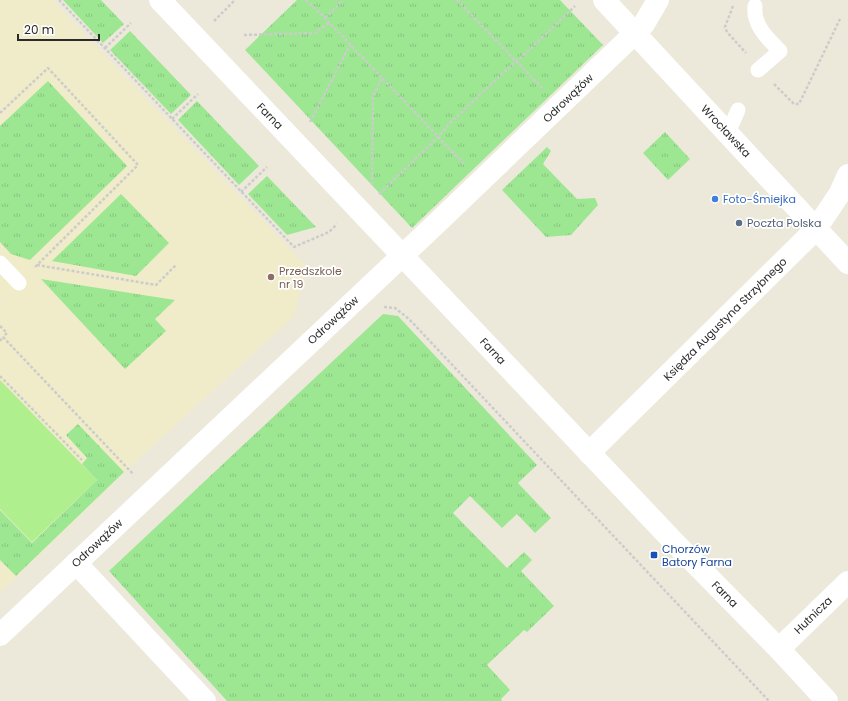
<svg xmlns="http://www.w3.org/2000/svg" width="848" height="701" viewBox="0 0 848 701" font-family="Poppins,sans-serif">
	<defs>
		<pattern id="grass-tufts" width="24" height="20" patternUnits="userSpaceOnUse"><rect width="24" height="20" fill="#9de793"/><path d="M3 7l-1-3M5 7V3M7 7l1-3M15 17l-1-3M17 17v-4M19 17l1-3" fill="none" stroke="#87c67f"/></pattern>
	</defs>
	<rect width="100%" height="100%" fill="#ede9da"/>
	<path fill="#f0ecc9" d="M 0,0 L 52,0 L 307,267 L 294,316 L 133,464 L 0,593 Z"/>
	<g fill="url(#grass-tufts)">
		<path d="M 63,0 L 101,0 L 124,24 L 103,43 Z"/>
		<path d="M 297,0 L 560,0 L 603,45 L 412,228 L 245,50 Z"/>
		<path d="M 130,31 L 191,95 L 171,114 L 110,50 Z"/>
		<path d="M 48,81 L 127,166 L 30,260 L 11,254 L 0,242 L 0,126 Z"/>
		<path d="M 197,101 L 259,166 L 239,185 L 178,120 Z"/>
		<path d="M 665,132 L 690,159 L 668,180 L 643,153 Z"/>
		<path d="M 547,147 L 551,151 L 543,164 L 577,199 L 595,198 L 598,205 L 571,235 L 546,237 L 502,190 Z"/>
		<path d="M 267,176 L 316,227 L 287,235 L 248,194 Z"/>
		<path d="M 121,194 L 169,243 L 136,276 L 52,261 Z"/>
		<path d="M 41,279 L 175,300 L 155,319 L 166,331 L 125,369 Z"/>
		<path d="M 383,314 L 398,316 L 537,465 L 518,483 L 551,518 L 535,533 L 517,514 L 502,528 L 470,496 L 453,513 L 507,568 L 524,552 L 532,560 L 521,571 L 554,606 L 527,632 L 524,630 L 487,665 L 510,690 L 501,699 L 502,701 L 227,701 L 109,571 Z"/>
		<path d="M 78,424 L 124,472 L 16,576 L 0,560 L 0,510 L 32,543 L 97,480 L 82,464 L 87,458 L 66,435 Z"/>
	</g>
	<path fill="#b0ef8e" d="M 0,380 L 97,480 L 32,542 L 0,509 Z"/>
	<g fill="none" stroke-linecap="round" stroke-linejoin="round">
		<g stroke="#ccc" stroke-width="2.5" stroke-dasharray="3 2" stroke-linecap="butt">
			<path d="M 59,0 L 294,247 L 329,232 L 337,224"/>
			<path d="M 306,0 L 325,18 L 464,164"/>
			<path d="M 457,0 L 542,88"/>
			<path d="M 733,6 L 725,27 L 727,32 L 746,53"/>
			<path d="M 325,18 L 343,0"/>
			<path d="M 214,21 L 235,0"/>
			<path d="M 244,35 L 315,33 L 329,23"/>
			<path d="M 105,48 L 131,23"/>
			<path d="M 774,84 L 794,104 L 799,104 L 840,19"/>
			<path d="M 0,113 L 48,68 L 138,165 L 34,268"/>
			<path d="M 172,119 L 198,94"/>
			<path d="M 310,122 L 350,45"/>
			<path d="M 372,185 L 373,96 L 382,78"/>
			<path d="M 241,192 L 267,167"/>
			<path d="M 379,194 L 438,137 L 450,123 L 505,71 L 526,53 L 575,6"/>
			<path d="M 37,265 L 156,285 L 176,265"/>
			<path d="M 384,307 L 395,308 L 409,319 L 769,701"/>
			<path d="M 0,326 L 7,333 L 3,337"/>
			<path d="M 0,341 L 3,337 L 133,474"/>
			<path d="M 0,376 L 82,460"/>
		</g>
		<g stroke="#fff" stroke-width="15">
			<path d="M 755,6 C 753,25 767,38 780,51 L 758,70"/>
			<path d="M 728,133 L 738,110"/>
			<path d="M 0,263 L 19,283"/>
		</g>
		<g stroke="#fff" stroke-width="22">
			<path d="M 160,0 L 673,541 L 779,649 L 827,701"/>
			<path d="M 604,0 L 848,263"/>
			<path d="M 589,453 L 816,229 L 840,193 L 848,175"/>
			<path d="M 76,563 L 205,701"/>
			<path d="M 0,635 L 438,222 L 635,33 L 644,24 L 658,0"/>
			<path d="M 779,649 L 848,582"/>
		</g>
	</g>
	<circle fill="#3f7fe0" stroke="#fff" stroke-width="1.5" cx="715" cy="199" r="4"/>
	<circle fill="#5c6f8a" stroke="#fff" stroke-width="1.5" cx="739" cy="223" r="4"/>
	<circle fill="#8d6e63" stroke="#fff" stroke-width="1.5" cx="271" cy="277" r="4"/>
	<rect fill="#1a4fb4" stroke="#fff" stroke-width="1.5" x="650" y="551" width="8" height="8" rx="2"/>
	<g text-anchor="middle" stroke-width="3.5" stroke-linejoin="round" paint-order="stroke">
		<g font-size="11" fill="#2a2a2a" stroke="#fff">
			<text transform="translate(568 98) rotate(-44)" y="4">Odrowążów</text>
			<text transform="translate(270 116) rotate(46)" y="4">Farna</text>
			<text transform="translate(726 131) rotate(47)" y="4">Wrocławska</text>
			<text transform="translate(725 319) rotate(-45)" y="4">Księdza Augustyna Strzybnego</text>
			<text transform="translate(333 320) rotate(-43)" y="4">Odrowążów</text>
			<text transform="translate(493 351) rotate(47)" y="4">Farna</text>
			<text transform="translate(97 543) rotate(-43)" y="4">Odrowążów</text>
			<text transform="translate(725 594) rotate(45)" y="4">Farna</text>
			<text transform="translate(813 615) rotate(-44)" y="4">Hutnicza</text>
		</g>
		<g font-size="11" fill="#366cbe" stroke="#fff" text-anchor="start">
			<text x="723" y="203">Foto-Śmiejka</text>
		</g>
		<g font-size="11" fill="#4e5e75" stroke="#fff" text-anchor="start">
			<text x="747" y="227">Poczta Polska</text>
		</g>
		<g font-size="11" fill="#785e54" stroke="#fff" text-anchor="start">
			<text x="279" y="275">Przedszkole<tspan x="279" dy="13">nr 19</tspan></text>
		</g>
		<g font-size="11" fill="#164399" stroke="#fff" text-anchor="start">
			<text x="662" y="553">Chorzów<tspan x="662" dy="13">Batory Farna</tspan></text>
		</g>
	</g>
	<path d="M18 34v6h81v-6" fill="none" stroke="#2a2a2a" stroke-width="2"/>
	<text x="24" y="34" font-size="12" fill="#2a2a2a" stroke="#ffffff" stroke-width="3" paint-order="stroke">20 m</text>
</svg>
